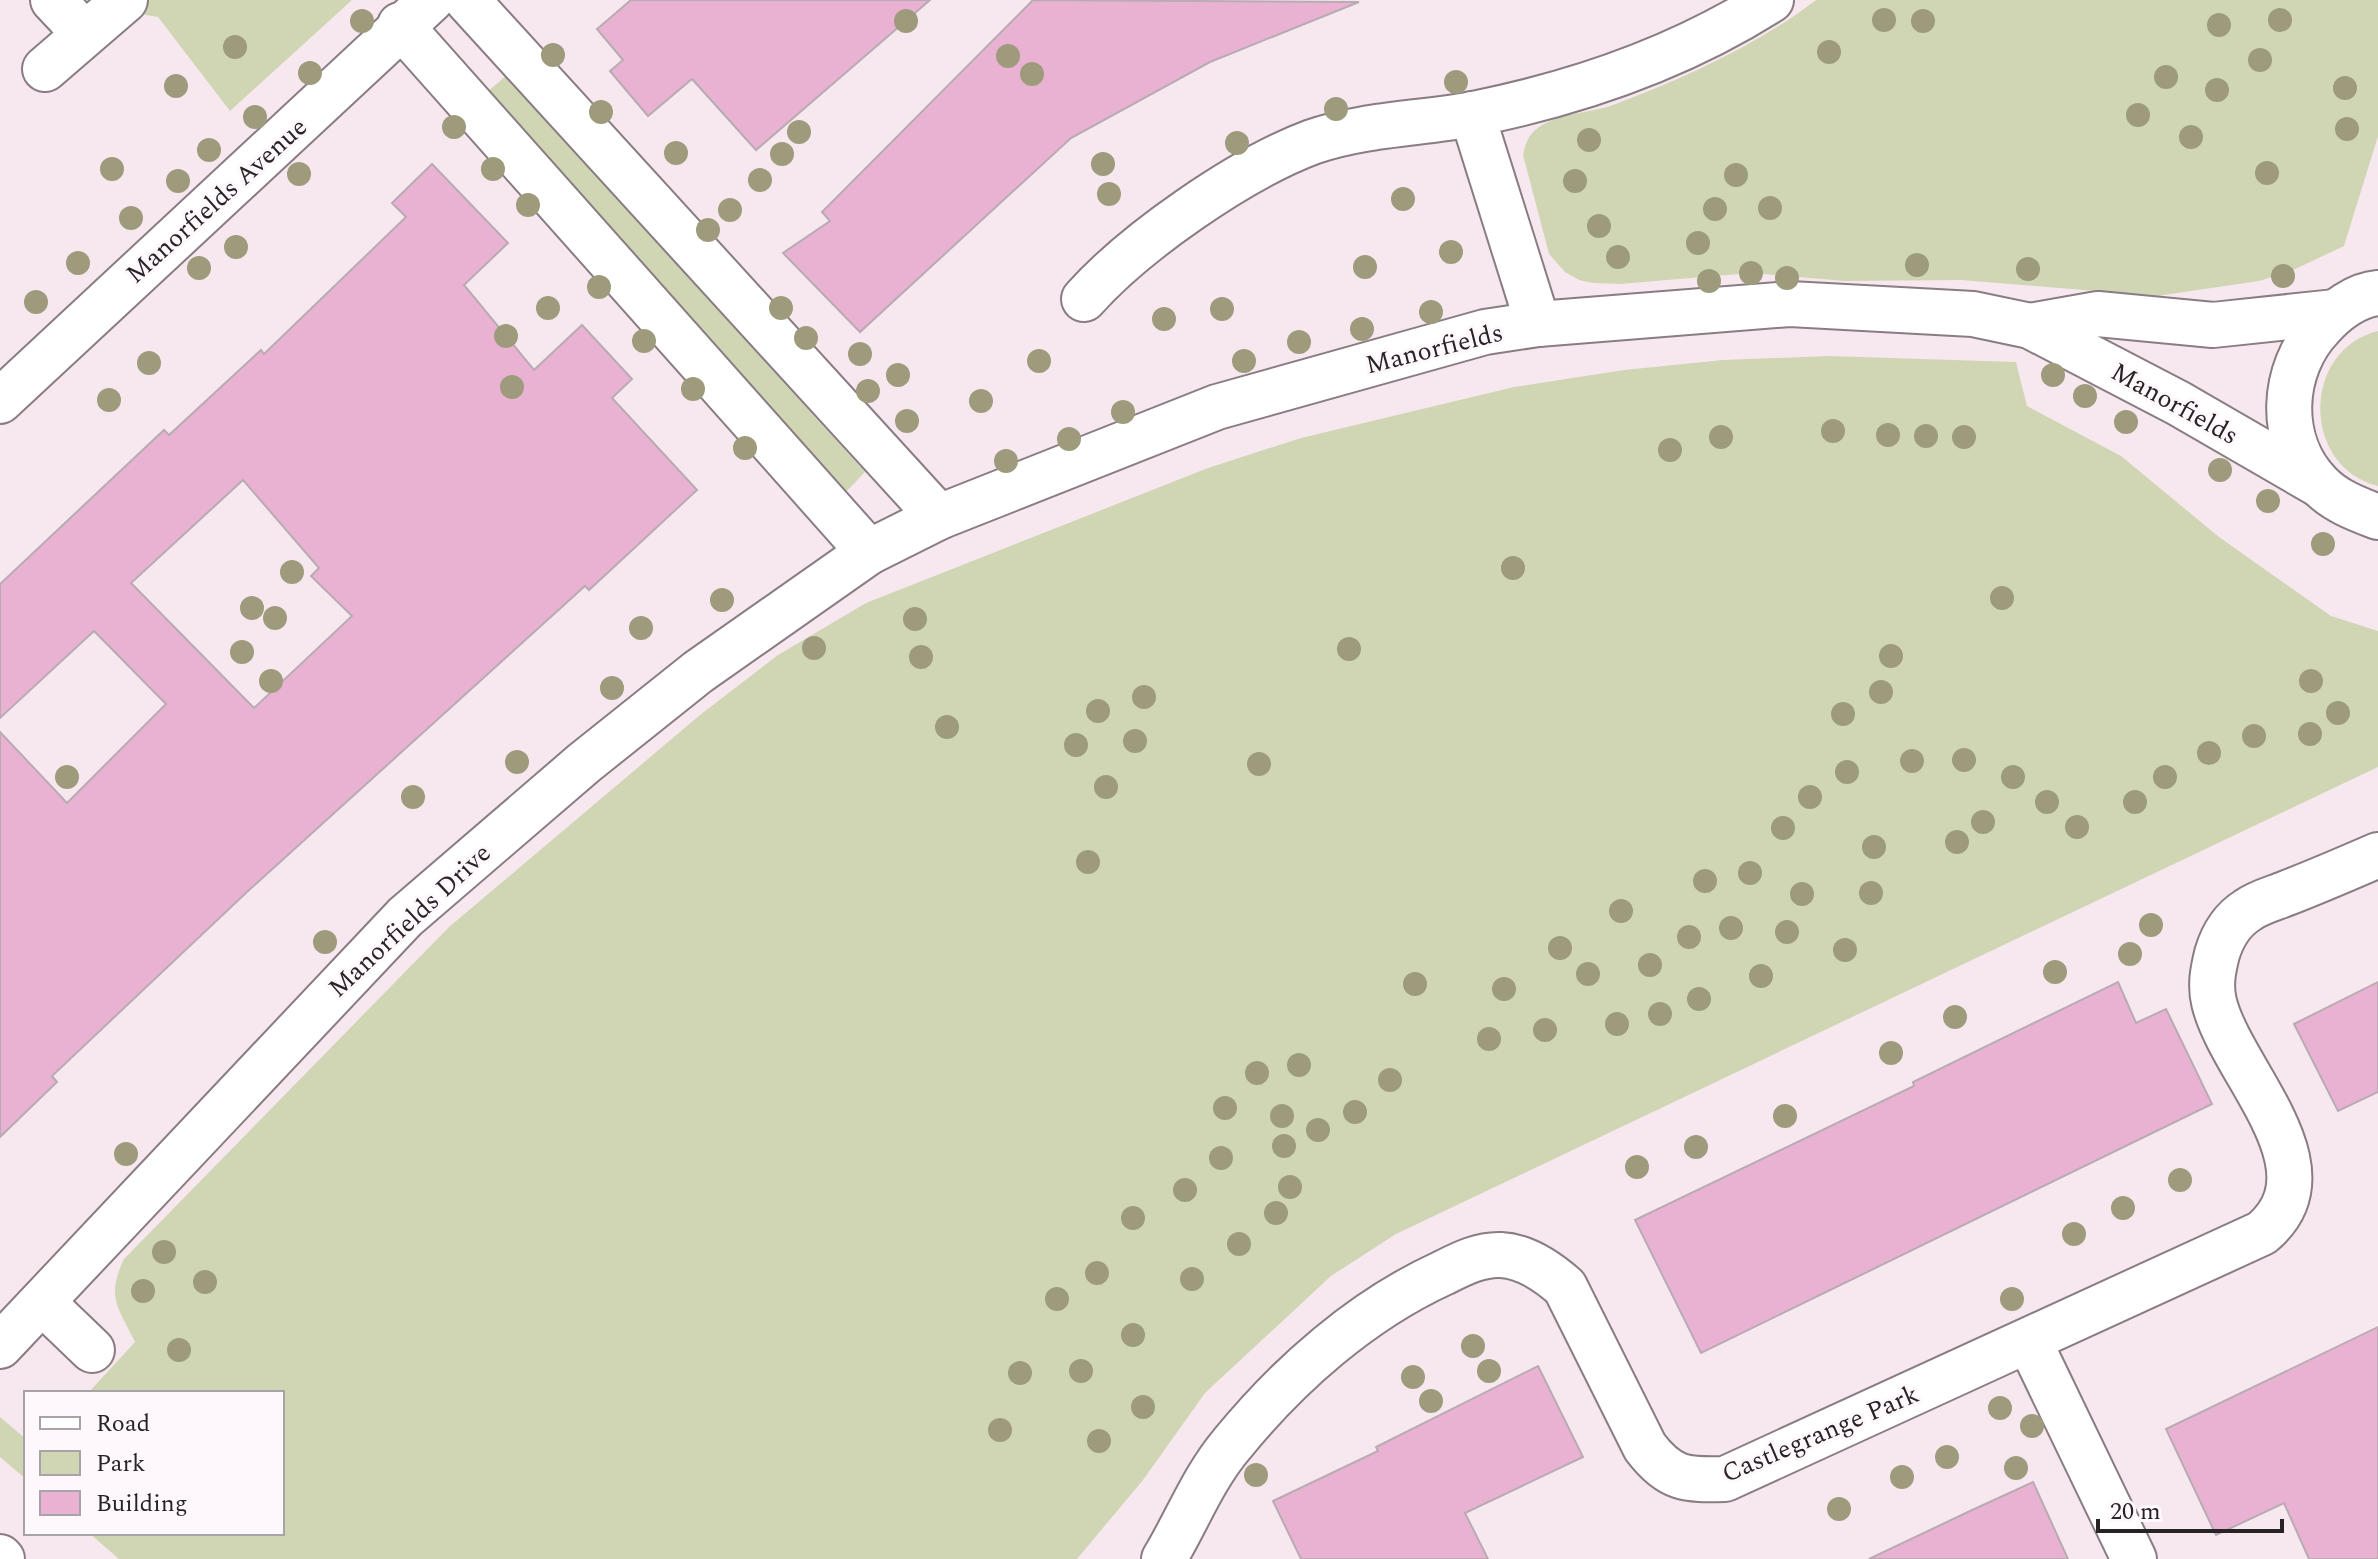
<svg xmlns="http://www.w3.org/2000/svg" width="2378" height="1559" viewBox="0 0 2378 1559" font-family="Spectral,serif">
	<rect width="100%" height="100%" fill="#f7e8f0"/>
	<g fill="#d0d6b4">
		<path d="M 87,0 L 352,0 L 230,111 L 158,17 L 94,6 Z"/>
		<path d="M 1816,0 L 2378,0 L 2378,136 L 2344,246 L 2291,271 L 2259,281 L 2157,296 L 1961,280 L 1845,281 L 1751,273 L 1620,284 L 1593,283 L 1579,280 L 1565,272 L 1549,254 L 1523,155 C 1526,141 1529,133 1542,125 C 1563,113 1590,113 1613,105 C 1681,80 1759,44 1816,0 Z"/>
		<path d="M 506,76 L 865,472 L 844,494 L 487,92 Z"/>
		<path d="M 2378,331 L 2378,486 C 2301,467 2301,350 2378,331 Z"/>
		<path d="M 1829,356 L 2016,362 L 2027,406 L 2121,456 L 2219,537 L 2331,616 L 2378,631 L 2378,767 L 1396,1234 L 1331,1276 L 1205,1393 L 1143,1480 L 1077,1559 L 119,1559 L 89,1533 L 282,1533 L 282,1393 L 88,1393 L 135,1342 C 118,1307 106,1297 124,1259 L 449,927 L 700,715 L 778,655 L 866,603 L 1208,468 L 1301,438 L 1514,387 L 1624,370 L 1723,360 Z"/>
		<path d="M 0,1417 L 26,1439 L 26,1479 L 0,1457 Z"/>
	</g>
	<g fill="#eab2d2" stroke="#b8abb2" stroke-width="2" fill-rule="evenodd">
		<path d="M 631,0 L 930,0 L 756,150 L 692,79 L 648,116 L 610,71 L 623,60 L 597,29 Z"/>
		<path d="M 1033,0 L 1359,2 L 1210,62 L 1071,138 L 860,332 L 783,253 L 830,221 L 822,212 Z"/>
		<path d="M 432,164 L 508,243 L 464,285 L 534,370 L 582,325 L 632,379 L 612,398 L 697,490 L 589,590 L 585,586 L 248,891 L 52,1076 L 57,1082 L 0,1137 L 0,732 L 67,803 L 166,704 L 94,631 L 0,718 L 0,584 L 164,430 L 169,435 L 261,350 L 264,354 L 406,217 L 392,203 ZM 243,480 L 319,568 L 311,576 L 352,616 L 254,708 L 131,583 Z"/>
		<path d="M 2118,982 L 2136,1023 L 2166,1009 L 2212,1104 L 1701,1353 L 1635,1220 L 1914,1086 L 1913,1082 Z"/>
		<path d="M 2378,982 L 2378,1092 L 2338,1111 L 2294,1024 Z"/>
		<path d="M 2378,1327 L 2378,1559 L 2309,1559 L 2284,1503 L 2216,1535 L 2166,1429 Z"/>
		<path d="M 1538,1366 L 1583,1457 L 1465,1513 L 1488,1559 L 1301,1559 L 1273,1501 L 1378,1451 L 1376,1447 Z"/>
		<path d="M 2033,1482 L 2068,1559 L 1869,1559 L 1970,1511 Z"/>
	</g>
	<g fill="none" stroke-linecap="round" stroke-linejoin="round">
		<defs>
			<g id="street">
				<path d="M 53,0 L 84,33"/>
				<path d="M 467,0 L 939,517"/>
				<path d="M 400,25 L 869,552"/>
				<path d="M 45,69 L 125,0"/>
				<path d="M 1472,114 L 1538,324"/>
				<path d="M 1084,299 C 1135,242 1240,169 1312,142 C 1363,124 1420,124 1473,114 C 1578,93 1680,58 1771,0"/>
				<path d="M 2030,326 L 2098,314 L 2213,325 L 2335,312"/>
				<path d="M 0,401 L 431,0"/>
				<path d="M 42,1302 L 92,1350"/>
				<path d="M 2029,1341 L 2134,1559"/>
				<path d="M 0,1346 L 405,917 L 584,763 L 698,672 L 869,552 L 939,517 L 1217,407 L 1485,332 L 1538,324 L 1790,304 L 1973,314 L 2030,326 L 2178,403 L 2318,484"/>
				<path d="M 0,1557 L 2,1559"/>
				<path d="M 1164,1559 C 1187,1521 1203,1478 1232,1444 C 1289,1374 1362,1310 1443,1273 C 1461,1264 1480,1254 1501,1255 C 1524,1256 1548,1272 1565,1287 L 1645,1447 C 1670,1480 1686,1480 1725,1479 L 2262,1233 C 2339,1168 2231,1073 2214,1002 C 2210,985 2213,970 2217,954 C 2222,937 2232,920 2248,910 C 2259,902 2275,898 2287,893 C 2318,881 2348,868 2378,855"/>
			</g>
			<path id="secondary" d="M 2378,293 C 2356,295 2335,311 2321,327 C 2281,369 2277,441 2319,484 C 2335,501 2357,509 2378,517"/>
		</defs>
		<use href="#street" stroke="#897c83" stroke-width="48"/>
		<use href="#secondary" stroke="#897c83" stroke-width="48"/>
		<use href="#street" stroke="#fff" stroke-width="44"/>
		<use href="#secondary" stroke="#fff" stroke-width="44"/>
	</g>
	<g fill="#9d9b7c">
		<circle cx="1884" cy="20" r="12"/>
		<circle cx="2280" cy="20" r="12"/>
		<circle cx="362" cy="21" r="12"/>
		<circle cx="906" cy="21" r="12"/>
		<circle cx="1923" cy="21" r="12"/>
		<circle cx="2219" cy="25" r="12"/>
		<circle cx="235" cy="47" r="12"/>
		<circle cx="1829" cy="52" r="12"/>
		<circle cx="553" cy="55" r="12"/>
		<circle cx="1008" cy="56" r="12"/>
		<circle cx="2260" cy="60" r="12"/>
		<circle cx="310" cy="73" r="12"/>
		<circle cx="1032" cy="74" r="12"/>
		<circle cx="2166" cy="77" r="12"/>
		<circle cx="1456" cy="82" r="12"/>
		<circle cx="176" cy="86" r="12"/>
		<circle cx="2345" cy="88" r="12"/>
		<circle cx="2217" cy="90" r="12"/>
		<circle cx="1336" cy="109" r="12"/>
		<circle cx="601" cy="112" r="12"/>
		<circle cx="2138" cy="115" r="12"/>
		<circle cx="255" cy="117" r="12"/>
		<circle cx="454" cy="127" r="12"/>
		<circle cx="2347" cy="129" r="12"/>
		<circle cx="799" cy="132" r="12"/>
		<circle cx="2191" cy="137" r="12"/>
		<circle cx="1589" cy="140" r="12"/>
		<circle cx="1237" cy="143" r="12"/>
		<circle cx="209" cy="150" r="12"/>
		<circle cx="676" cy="153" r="12"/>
		<circle cx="782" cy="154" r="12"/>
		<circle cx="1103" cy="164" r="12"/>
		<circle cx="112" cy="169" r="12"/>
		<circle cx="493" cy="169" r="12"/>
		<circle cx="2267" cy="173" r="12"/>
		<circle cx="299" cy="174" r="12"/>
		<circle cx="1736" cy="175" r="12"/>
		<circle cx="760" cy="180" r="12"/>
		<circle cx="178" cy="181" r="12"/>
		<circle cx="1575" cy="181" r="12"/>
		<circle cx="1109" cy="194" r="12"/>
		<circle cx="1403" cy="199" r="12"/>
		<circle cx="528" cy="205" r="12"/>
		<circle cx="1770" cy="208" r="12"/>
		<circle cx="1715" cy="209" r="12"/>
		<circle cx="730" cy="210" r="12"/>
		<circle cx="131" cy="218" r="12"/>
		<circle cx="1599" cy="226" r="12"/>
		<circle cx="708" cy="230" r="12"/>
		<circle cx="1698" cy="243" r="12"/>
		<circle cx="236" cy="247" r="12"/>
		<circle cx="1451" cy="252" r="12"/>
		<circle cx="1618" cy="257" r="12"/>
		<circle cx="78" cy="263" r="12"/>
		<circle cx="1917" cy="265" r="12"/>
		<circle cx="1365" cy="267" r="12"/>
		<circle cx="199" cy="268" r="12"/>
		<circle cx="2028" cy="269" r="12"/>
		<circle cx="1751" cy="273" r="12"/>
		<circle cx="2283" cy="276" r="12"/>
		<circle cx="1787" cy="278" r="12"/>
		<circle cx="1709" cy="281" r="12"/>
		<circle cx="599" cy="287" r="12"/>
		<circle cx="36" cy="302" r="12"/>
		<circle cx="548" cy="308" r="12"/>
		<circle cx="781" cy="308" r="12"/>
		<circle cx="1222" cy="309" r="12"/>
		<circle cx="1431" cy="312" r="12"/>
		<circle cx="1164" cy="319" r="12"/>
		<circle cx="1362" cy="329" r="12"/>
		<circle cx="506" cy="336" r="12"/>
		<circle cx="806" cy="338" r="12"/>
		<circle cx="644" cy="341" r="12"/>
		<circle cx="1299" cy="342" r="12"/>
		<circle cx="860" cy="354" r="12"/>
		<circle cx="1039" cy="361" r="12"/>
		<circle cx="1244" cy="361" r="12"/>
		<circle cx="149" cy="363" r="12"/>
		<circle cx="898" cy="375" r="12"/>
		<circle cx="2053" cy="375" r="12"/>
		<circle cx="512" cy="387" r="12"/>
		<circle cx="693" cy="389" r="12"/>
		<circle cx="868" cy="391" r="12"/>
		<circle cx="2085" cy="396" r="12"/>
		<circle cx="109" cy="400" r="12"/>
		<circle cx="981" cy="401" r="12"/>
		<circle cx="1123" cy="412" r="12"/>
		<circle cx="907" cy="421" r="12"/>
		<circle cx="2126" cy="422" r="12"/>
		<circle cx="1833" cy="431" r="12"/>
		<circle cx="1888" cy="435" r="12"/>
		<circle cx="1926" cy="436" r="12"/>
		<circle cx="1721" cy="437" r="12"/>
		<circle cx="1964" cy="437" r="12"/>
		<circle cx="1069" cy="439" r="12"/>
		<circle cx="745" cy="448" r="12"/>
		<circle cx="1670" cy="450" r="12"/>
		<circle cx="1006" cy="461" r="12"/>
		<circle cx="2220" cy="470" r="12"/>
		<circle cx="2268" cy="501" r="12"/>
		<circle cx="2323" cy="544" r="12"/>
		<circle cx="1513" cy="568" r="12"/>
		<circle cx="292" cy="572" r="12"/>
		<circle cx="2002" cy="598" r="12"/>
		<circle cx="722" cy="600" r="12"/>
		<circle cx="252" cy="608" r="12"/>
		<circle cx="275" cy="618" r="12"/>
		<circle cx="915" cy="619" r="12"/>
		<circle cx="641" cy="628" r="12"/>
		<circle cx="814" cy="648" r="12"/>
		<circle cx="1349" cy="649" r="12"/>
		<circle cx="242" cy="652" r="12"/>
		<circle cx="1891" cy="656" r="12"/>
		<circle cx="921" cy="657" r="12"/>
		<circle cx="271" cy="681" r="12"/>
		<circle cx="2311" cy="681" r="12"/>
		<circle cx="612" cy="688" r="12"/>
		<circle cx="1881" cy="692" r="12"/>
		<circle cx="1144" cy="697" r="12"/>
		<circle cx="1098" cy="711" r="12"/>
		<circle cx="2338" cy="713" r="12"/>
		<circle cx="1843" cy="714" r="12"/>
		<circle cx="947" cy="727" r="12"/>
		<circle cx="2310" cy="734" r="12"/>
		<circle cx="2254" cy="736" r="12"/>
		<circle cx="1135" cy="741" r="12"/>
		<circle cx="1076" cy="745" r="12"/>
		<circle cx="2209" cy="753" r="12"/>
		<circle cx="1964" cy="760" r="12"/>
		<circle cx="1912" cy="761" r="12"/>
		<circle cx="517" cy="762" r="12"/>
		<circle cx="1259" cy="764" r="12"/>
		<circle cx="1847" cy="772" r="12"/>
		<circle cx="67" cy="777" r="12"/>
		<circle cx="2013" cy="777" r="12"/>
		<circle cx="2165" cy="777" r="12"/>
		<circle cx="1106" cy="787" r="12"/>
		<circle cx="413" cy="797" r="12"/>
		<circle cx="1810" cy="797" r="12"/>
		<circle cx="2047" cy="802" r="12"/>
		<circle cx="2135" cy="802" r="12"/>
		<circle cx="1983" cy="822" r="12"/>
		<circle cx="2077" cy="827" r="12"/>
		<circle cx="1783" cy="828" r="12"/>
		<circle cx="1957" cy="842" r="12"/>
		<circle cx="1874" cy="847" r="12"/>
		<circle cx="1088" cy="862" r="12"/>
		<circle cx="1750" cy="873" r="12"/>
		<circle cx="1705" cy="881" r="12"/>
		<circle cx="1871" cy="893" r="12"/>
		<circle cx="1802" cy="894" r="12"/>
		<circle cx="1621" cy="911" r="12"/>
		<circle cx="2151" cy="925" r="12"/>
		<circle cx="1731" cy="928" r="12"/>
		<circle cx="1787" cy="932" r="12"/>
		<circle cx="1689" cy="937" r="12"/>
		<circle cx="325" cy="942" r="12"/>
		<circle cx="1560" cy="948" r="12"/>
		<circle cx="1845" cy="950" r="12"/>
		<circle cx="2130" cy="954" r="12"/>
		<circle cx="1650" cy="965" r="12"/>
		<circle cx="2055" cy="972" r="12"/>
		<circle cx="1588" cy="974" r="12"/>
		<circle cx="1761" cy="976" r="12"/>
		<circle cx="1415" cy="984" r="12"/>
		<circle cx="1504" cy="989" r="12"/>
		<circle cx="1699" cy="999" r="12"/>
		<circle cx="1660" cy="1014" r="12"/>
		<circle cx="1955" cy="1017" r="12"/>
		<circle cx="1617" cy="1024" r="12"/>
		<circle cx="1545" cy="1030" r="12"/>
		<circle cx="1489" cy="1039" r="12"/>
		<circle cx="1891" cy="1053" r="12"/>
		<circle cx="1299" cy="1065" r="12"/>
		<circle cx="1257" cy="1073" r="12"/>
		<circle cx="1390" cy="1080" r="12"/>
		<circle cx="1225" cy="1108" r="12"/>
		<circle cx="1355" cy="1112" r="12"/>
		<circle cx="1282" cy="1116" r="12"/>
		<circle cx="1785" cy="1116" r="12"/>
		<circle cx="1318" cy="1130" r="12"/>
		<circle cx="1284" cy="1146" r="12"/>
		<circle cx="1696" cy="1147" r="12"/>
		<circle cx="126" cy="1154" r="12"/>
		<circle cx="1221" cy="1158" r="12"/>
		<circle cx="1637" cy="1167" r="12"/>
		<circle cx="2180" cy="1180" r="12"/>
		<circle cx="1290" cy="1187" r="12"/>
		<circle cx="1185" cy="1190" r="12"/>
		<circle cx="2123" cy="1208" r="12"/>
		<circle cx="1276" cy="1213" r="12"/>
		<circle cx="1133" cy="1218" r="12"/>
		<circle cx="2074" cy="1234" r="12"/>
		<circle cx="1239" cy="1244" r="12"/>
		<circle cx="164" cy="1252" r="12"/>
		<circle cx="1097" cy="1273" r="12"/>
		<circle cx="1192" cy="1279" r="12"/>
		<circle cx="205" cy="1282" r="12"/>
		<circle cx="143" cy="1291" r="12"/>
		<circle cx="1057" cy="1299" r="12"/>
		<circle cx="2012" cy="1299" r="12"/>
		<circle cx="1133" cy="1335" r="12"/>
		<circle cx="1473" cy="1346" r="12"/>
		<circle cx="179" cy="1350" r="12"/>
		<circle cx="1081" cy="1371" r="12"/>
		<circle cx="1489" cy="1371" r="12"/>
		<circle cx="1020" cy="1373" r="12"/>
		<circle cx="1413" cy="1377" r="12"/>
		<circle cx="1431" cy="1401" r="12"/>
		<circle cx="1143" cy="1407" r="12"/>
		<circle cx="2000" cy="1408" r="12"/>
		<circle cx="2032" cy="1426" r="12"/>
		<circle cx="1000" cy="1430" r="12"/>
		<circle cx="1099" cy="1441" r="12"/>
		<circle cx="1947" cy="1457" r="12"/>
		<circle cx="2016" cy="1468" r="12"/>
		<circle cx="1256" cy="1475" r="12"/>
		<circle cx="1902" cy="1477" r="12"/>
		<circle cx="1839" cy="1509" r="12"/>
	</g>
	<g text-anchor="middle" stroke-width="6" stroke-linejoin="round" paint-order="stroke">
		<g font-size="26" fill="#282325" stroke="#fef8fc">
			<text transform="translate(216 200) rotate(-42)" y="9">Manorfields Avenue</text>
			<text transform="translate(1434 348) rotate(-14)" y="9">Manorfields</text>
			<text transform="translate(2175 403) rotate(29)" y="9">Manorfields</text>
			<text transform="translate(409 920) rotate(-43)" y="9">Manorfields Drive</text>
			<text transform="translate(1820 1433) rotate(-23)" y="9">Castlegrange Park</text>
		</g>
	</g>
	<rect x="24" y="1391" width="260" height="144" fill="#fef8fc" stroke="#a8a3a6" stroke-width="2"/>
	<rect x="40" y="1417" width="40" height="12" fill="#ffffff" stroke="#a8a3a6" stroke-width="2"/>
	<text x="96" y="1431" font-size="24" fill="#282325">Road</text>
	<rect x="40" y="1451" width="40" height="24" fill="#d0d6b4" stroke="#a8a3a6" stroke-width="2"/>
	<text x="96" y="1471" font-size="24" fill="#282325">Park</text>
	<rect x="40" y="1491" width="40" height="24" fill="#eab2d2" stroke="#a8a3a6" stroke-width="2"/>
	<text x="96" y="1511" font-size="24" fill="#282325">Building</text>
	<path d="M2098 1519v12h184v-12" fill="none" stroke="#282325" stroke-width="4"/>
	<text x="2110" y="1519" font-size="24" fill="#282325" stroke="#fef8fc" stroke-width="6" paint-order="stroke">20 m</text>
</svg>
